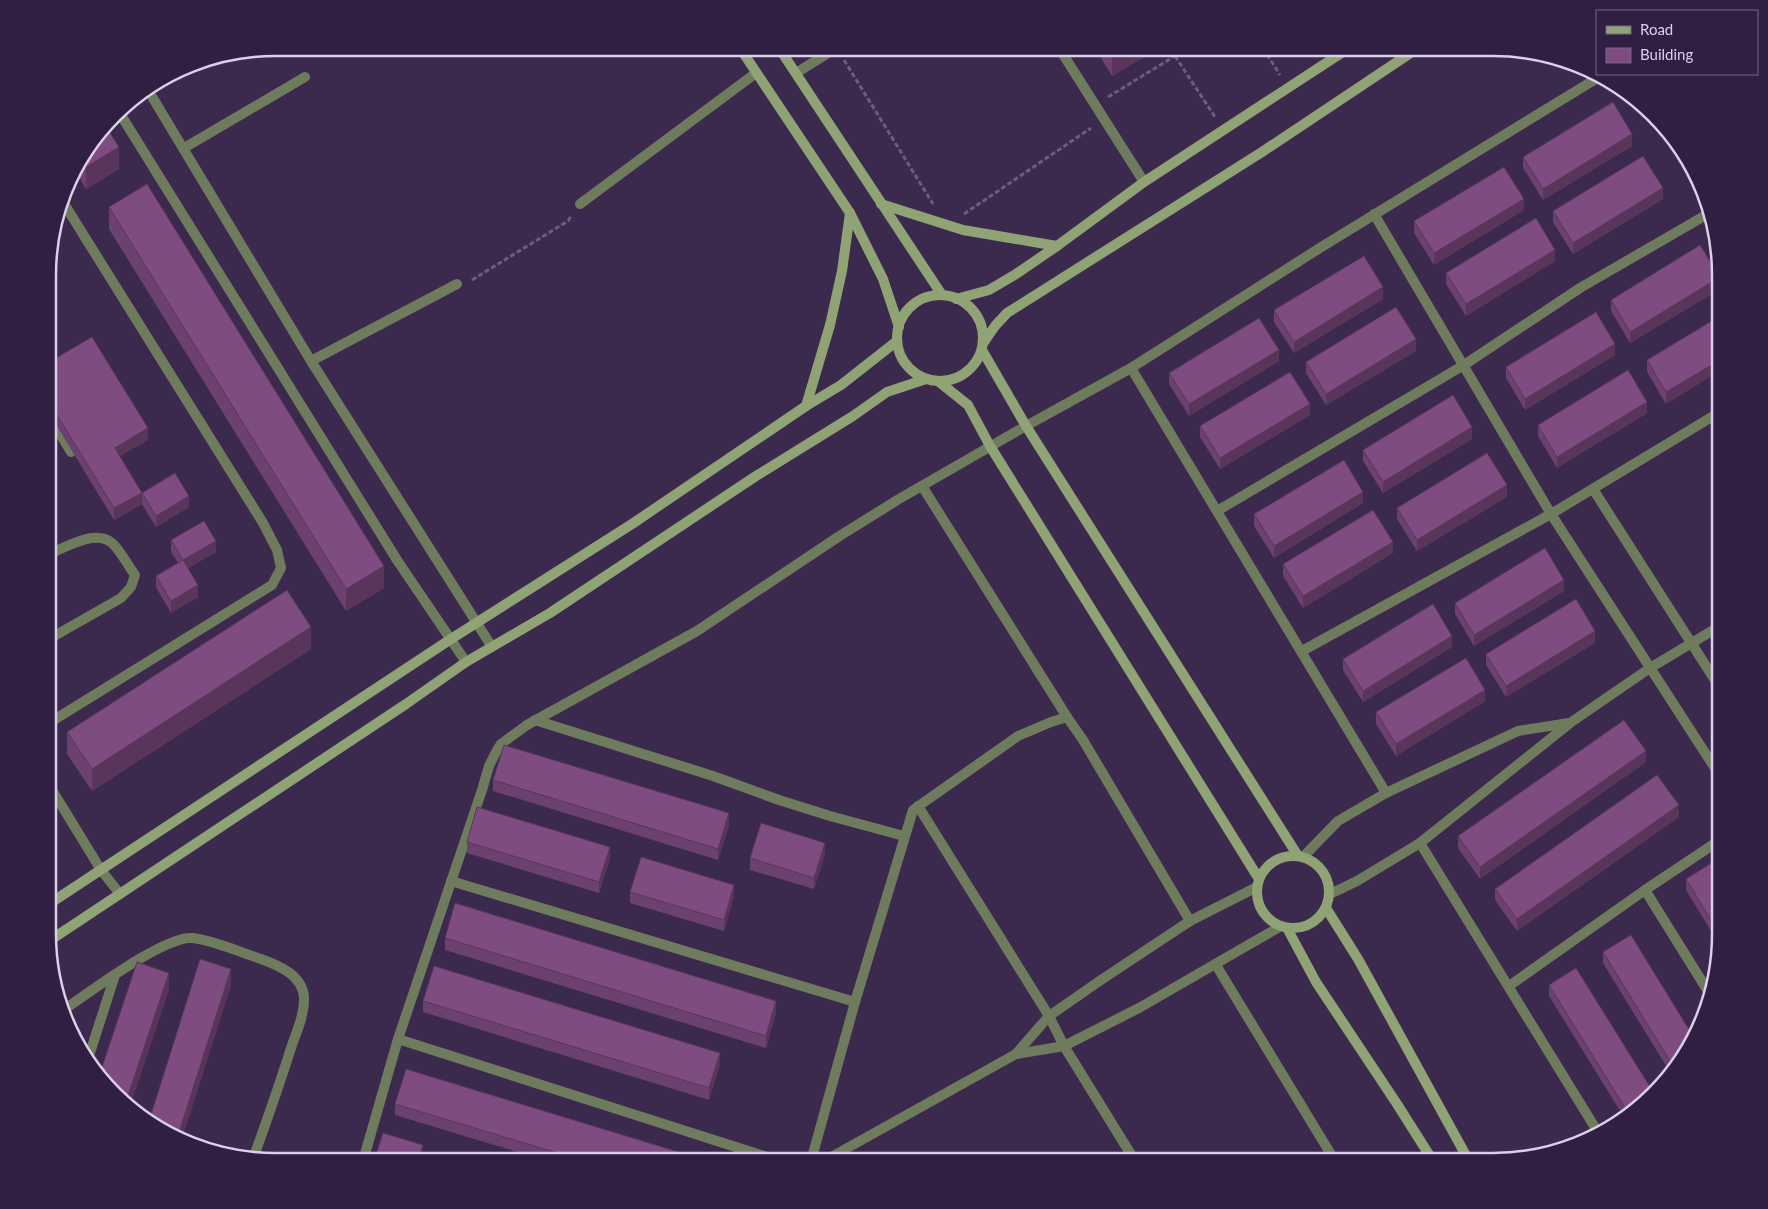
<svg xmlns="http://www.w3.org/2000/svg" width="1768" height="1209" viewBox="0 0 1768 1209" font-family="Lato,sans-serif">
	<rect width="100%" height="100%" fill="#3c294e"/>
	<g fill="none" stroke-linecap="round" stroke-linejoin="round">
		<g stroke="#6d5c7d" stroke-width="3" stroke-dasharray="5 2.5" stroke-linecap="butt">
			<path d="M 1263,48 L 1280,75"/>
			<path d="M 1175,56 L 1215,117"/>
			<path d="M 844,60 L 933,204"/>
			<path d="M 1108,97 L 1188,48"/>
			<path d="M 964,214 L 1091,128"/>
			<path d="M 472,280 L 568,221 L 571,216"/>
		</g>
		<g stroke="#6f7b5d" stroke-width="10">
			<path d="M 184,148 L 305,77"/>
			<path d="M 580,204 L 756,73"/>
			<path d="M 311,361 L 457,284"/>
			<path d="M 922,486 L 1067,717"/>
			<path d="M 49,554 C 66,547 95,529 112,543 C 121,551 128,566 135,575 L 131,587 L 121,598 L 49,639"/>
		</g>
		<g stroke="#6f7b5d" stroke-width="10">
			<path d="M 1059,48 L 1144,182"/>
			<path d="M 796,73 L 836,48"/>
			<path d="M 148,90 L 311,361 L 492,647"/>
			<path d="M 119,112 L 397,560 L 466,662"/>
			<path d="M 1374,214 L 1551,514 L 1720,776"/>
			<path d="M 1131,368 L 1386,793"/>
			<path d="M 49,415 L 71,452"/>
			<path d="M 1593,489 L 1720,688"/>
			<path d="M 1217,511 L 1464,365 L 1580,288 L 1706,215"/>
			<path d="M 1302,651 L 1551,514 L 1720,412"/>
			<path d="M 535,720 L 713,776 L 779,800 L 830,816 L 904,836"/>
			<path d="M 49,723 L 272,585 L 281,568 L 277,550 L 263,523 L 63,202"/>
			<path d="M 49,785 L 101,870 L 120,894"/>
			<path d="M 918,806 L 1049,1016 L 1064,1046 L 1135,1161"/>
			<path d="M 1420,843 L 1599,1134"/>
			<path d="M 1303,857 L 1338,821 L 1386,793 L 1518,731 L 1569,723"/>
			<path d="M 451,881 L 855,1002"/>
			<path d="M 1645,890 L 1711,996"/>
			<path d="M 1330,894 L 1357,881 L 1420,843 L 1570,723 L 1650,668 L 1720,626"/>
			<path d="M 1216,965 L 1335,1161"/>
			<path d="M 1509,986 L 1645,890 L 1720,840"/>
			<path d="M 65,1009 C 90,992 165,935 193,938 C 216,941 239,952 261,959 C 280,966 302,975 304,997 C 305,1014 296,1033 291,1048 C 279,1086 266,1123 253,1159"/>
			<path d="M 398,1039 L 780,1161"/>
			<path d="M 1016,1054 L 1049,1016 L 1101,980 L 1190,921 L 1257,887"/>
			<path d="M 88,1059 L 115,975"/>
			<path d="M 363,1161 L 398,1039 L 482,790 L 489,766 L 496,752 L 501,744 L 527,725 L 697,631 L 838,537 L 899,499 L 1026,426 L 1131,368 L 1323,246 L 1599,77"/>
			<path d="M 811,1161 L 855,1002 L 913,810 L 1018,736 L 1051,722 L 1067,717 L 1083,740 L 1190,921"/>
			<path d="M 824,1161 L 1016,1054 L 1064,1046 L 1139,1008 L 1281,926"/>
		</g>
		<g stroke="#90a374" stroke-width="10">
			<path d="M 740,48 L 850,213 L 883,279 L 899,327"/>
			<path d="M 779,48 L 942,295"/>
			<path d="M 881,204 L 963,230 L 1057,246"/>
			<circle cx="940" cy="338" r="43"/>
			<path d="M 956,299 L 989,290 L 1016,274 L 1057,246 L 1144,182 L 1349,48"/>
			<path d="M 984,342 L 995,326 L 1007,313 L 1262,152 L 1418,48"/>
			<path d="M 982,350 L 1026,426 L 1298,856"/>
			<path d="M 938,381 L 968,405 L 990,446 L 1259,879"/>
			<path d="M 806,406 L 830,325 L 842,271 L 850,213"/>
			<circle cx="1293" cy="892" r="36"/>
			<path d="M 49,904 L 451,639 L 632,524 L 806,406 L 841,385 L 897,341"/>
			<path d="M 1326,908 L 1358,959 L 1469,1161"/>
			<path d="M 1287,928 L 1316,982 L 1397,1104 L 1433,1161"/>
			<path d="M 49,941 L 406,704 L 466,662 L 550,613 L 756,476 L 853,416 L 887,392 L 926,379"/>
		</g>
	</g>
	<g fill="#6d416f">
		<path d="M 1095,48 L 1159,48 L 1112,76 Z"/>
		<path d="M 107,128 L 119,169 L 86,189 L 75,170 Z"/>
		<path d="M 1632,146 L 1543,200 L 1523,168 L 1523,157 Z"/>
		<path d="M 1663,199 L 1573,254 L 1553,222 L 1553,211 Z"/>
		<path d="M 109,207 L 384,588 L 346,611 L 109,229 Z"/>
		<path d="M 1524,210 L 1434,265 L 1414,233 L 1414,221 Z"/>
		<path d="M 1555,261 L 1466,316 L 1446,284 L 1446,273 Z"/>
		<path d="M 1720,289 L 1630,343 L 1611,311 L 1611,300 Z"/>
		<path d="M 1383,299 L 1294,353 L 1274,322 L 1274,310 Z"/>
		<path d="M 1720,316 L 1666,404 L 1647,372 L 1647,360 Z"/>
		<path d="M 1416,351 L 1326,405 L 1306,373 L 1306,362 Z"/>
		<path d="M 1615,355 L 1525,410 L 1506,378 L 1506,367 Z"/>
		<path d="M 1279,361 L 1189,416 L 1169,384 L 1169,373 Z"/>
		<path d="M 49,362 L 148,440 L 120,456 L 142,493 L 189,507 L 156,527 L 142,504 L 114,520 L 49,413 Z"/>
		<path d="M 1647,413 L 1557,468 L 1538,436 L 1538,425 Z"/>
		<path d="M 1310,415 L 1220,469 L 1200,437 L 1200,426 Z"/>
		<path d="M 1472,439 L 1383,493 L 1363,461 L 1363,450 Z"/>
		<path d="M 1507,497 L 1417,551 L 1397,519 L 1397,508 Z"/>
		<path d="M 1363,503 L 1274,558 L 1254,526 L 1254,514 Z"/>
		<path d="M 171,540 L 216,552 L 188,568 L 198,597 L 171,613 L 156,587 L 156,576 L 178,563 L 171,552 Z"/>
		<path d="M 1393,553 L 1303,608 L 1283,576 L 1283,564 Z"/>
		<path d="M 1564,591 L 1474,646 L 1455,614 L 1455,603 Z"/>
		<path d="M 1595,643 L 1506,697 L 1486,665 L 1486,654 Z"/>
		<path d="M 1452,647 L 1363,702 L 1343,670 L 1343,659 Z"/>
		<path d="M 311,649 L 92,791 L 67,754 L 67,732 Z"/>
		<path d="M 1485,701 L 1396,756 L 1376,724 L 1376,712 Z"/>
		<path d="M 1646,762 L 1480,879 L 1458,848 L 1458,836 Z"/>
		<path d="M 493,780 L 729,825 L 718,860 L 493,791 Z"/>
		<path d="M 1679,817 L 1517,931 L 1495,900 L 1495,889 Z"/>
		<path d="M 467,842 L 610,858 L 599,893 L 467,853 Z"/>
		<path d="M 825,854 L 814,889 L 750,870 L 750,858 Z"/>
		<path d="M 1720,873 L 1720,946 L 1686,890 L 1686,879 Z"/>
		<path d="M 630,892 L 734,896 L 724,931 L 630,903 Z"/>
		<path d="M 445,938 L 776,1013 L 766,1048 L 445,950 Z"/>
		<path d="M 1603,952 L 1693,1036 L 1674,1072 L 1671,1074 L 1603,963 Z"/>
		<path d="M 1549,985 L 1652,1090 L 1622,1114 L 1549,996 Z"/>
		<path d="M 423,1001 L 720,1064 L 709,1100 L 423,1012 Z"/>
		<path d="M 395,1104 L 692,1161 L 547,1161 L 395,1115 Z"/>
	</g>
	<g fill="#59355a">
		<path d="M 1123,48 L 1159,48 L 1112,76 L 1112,54 Z"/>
		<path d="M 1632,134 L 1632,146 L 1543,200 L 1543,189 Z"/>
		<path d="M 119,147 L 119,169 L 86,189 L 86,167 Z"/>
		<path d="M 1663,188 L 1663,199 L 1573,254 L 1573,243 Z"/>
		<path d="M 1524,199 L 1524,210 L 1434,265 L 1434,253 Z"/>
		<path d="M 1555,250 L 1555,261 L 1466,316 L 1466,304 Z"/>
		<path d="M 1720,277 L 1720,289 L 1630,343 L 1630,332 Z"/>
		<path d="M 1383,287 L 1383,299 L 1294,353 L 1294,342 Z"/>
		<path d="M 1416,339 L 1416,351 L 1326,405 L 1326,394 Z"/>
		<path d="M 1615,344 L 1615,355 L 1525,410 L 1525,399 Z"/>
		<path d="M 1279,350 L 1279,361 L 1189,416 L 1189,404 Z"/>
		<path d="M 1720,360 L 1720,371 L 1666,404 L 1666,392 Z"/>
		<path d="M 1647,402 L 1647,413 L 1557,468 L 1557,457 Z"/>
		<path d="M 1310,404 L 1310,415 L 1220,469 L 1220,458 Z"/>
		<path d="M 1472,427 L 1472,439 L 1383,493 L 1383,482 Z"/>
		<path d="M 148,428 L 148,440 L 115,459 L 115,448 Z"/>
		<path d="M 1507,485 L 1507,497 L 1417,551 L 1417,540 Z"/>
		<path d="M 1363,492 L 1363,503 L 1274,558 L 1274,546 Z"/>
		<path d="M 142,493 L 142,504 L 114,520 L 114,508 Z"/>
		<path d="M 189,496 L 189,507 L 156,527 L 156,516 Z"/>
		<path d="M 216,541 L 216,552 L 183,571 L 183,560 Z"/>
		<path d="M 1393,542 L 1393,553 L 1303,608 L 1303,596 Z"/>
		<path d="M 384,566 L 384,588 L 346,611 L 346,589 Z"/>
		<path d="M 1564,580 L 1564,591 L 1474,646 L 1474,635 Z"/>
		<path d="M 198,585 L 198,597 L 171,613 L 171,601 Z"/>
		<path d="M 311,627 L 311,649 L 92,791 L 92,769 Z"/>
		<path d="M 1595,631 L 1595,643 L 1506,697 L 1506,686 Z"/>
		<path d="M 1452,636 L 1452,647 L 1363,702 L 1363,691 Z"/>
		<path d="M 1485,690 L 1485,701 L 1396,756 L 1396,744 Z"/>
		<path d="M 1646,751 L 1646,762 L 1480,879 L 1480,867 Z"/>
		<path d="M 1679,805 L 1679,817 L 1517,931 L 1517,919 Z"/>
		<path d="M 729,813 L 729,825 L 718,860 L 718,849 Z"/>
		<path d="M 825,843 L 825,854 L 814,889 L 814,878 Z"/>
		<path d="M 610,847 L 610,858 L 599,893 L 599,882 Z"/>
		<path d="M 734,885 L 734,896 L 724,931 L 724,920 Z"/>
		<path d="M 231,969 L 231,986 L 182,1139 L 178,1136 Z"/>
		<path d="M 169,973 L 169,990 L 130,1107 L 126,1102 Z"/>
		<path d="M 776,1001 L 776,1013 L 766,1048 L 766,1036 Z"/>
		<path d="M 720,1053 L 720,1064 L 709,1100 L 709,1088 Z"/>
		<path d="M 423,1145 L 423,1156 L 421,1161 L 418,1161 Z"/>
	</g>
	<g fill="#7f4c81" stroke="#59355a">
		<path d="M 1109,48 L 1123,48 L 1112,54 Z"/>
		<path d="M 1613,102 L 1632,134 L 1543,189 L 1523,157 Z"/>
		<path d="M 107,128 L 119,147 L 86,167 L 82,160 Z"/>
		<path d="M 1643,156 L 1663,188 L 1573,243 L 1553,211 Z"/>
		<path d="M 1504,167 L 1524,199 L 1434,253 L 1414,221 Z"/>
		<path d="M 147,184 L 384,566 L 346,589 L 109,207 Z"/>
		<path d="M 1536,218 L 1555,250 L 1466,304 L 1446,273 Z"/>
		<path d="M 1700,245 L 1720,277 L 1630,332 L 1611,300 Z"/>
		<path d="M 1364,256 L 1383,287 L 1294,342 L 1274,310 Z"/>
		<path d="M 1396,307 L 1416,339 L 1326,394 L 1306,362 Z"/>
		<path d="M 1596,312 L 1615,344 L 1525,399 L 1506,367 Z"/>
		<path d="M 1720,316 L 1720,360 L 1666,392 L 1647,360 Z"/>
		<path d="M 1259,318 L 1279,350 L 1189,404 L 1169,373 Z"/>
		<path d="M 92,337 L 148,428 L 115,448 L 128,470 L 142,493 L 175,473 L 189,496 L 156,516 L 142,493 L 114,508 L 49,402 L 49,362 Z"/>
		<path d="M 1628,370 L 1647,402 L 1557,457 L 1538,425 Z"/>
		<path d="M 1290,372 L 1310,404 L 1220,458 L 1200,426 Z"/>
		<path d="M 1453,395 L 1472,427 L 1383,482 L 1363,450 Z"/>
		<path d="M 1487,453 L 1507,485 L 1417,540 L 1397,508 Z"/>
		<path d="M 1344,460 L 1363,492 L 1274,546 L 1254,514 Z"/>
		<path d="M 1373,510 L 1393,542 L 1303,596 L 1283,564 Z"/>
		<path d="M 204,521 L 216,541 L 183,560 L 171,540 Z"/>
		<path d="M 1545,548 L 1564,580 L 1474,635 L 1455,603 Z"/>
		<path d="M 183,560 L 198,585 L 171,601 L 156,576 Z"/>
		<path d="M 287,590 L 311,627 L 92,769 L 67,732 Z"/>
		<path d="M 1576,599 L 1595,631 L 1506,686 L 1486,654 Z"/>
		<path d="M 1433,604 L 1452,636 L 1363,691 L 1343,659 Z"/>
		<path d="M 1466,658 L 1485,690 L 1396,744 L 1376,712 Z"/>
		<path d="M 1624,720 L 1646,751 L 1480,867 L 1458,836 Z"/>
		<path d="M 504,745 L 729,813 L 718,849 L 493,780 Z"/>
		<path d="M 1657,775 L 1679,805 L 1517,919 L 1495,889 Z"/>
		<path d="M 477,807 L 610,847 L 599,882 L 467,842 Z"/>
		<path d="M 761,823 L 825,843 L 814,878 L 750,858 Z"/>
		<path d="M 641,857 L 734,885 L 724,920 L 630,892 Z"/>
		<path d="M 1713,862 L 1720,873 L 1720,935 L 1686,879 Z"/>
		<path d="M 455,903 L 776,1001 L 766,1036 L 445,938 Z"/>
		<path d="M 1631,935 L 1693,1036 L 1675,1069 L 1603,952 Z"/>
		<path d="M 200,959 L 231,969 L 178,1136 L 149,1121 Z"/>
		<path d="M 137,962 L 169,973 L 126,1102 L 100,1073 Z"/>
		<path d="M 434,966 L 720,1053 L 709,1088 L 423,1001 Z"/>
		<path d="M 1576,968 L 1652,1090 L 1627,1111 L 1549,985 Z"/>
		<path d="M 406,1069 L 692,1156 L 690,1161 L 584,1161 L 395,1104 Z"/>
		<path d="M 383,1133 L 423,1145 L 418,1161 L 374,1161 Z"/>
		<path d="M 456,1155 L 476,1161 L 454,1161 Z"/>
	</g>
	<path d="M0 0H1768V1209H0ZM275 56H1493A219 219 0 0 1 1712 275V934A219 219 0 0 1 1493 1153H275A219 219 0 0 1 56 934V275A219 219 0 0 1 275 56Z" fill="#311f43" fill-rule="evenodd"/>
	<path fill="none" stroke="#dbd0e8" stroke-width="2.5" d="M275 56H1493A219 219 0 0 1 1712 275V934A219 219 0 0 1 1493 1153H275A219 219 0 0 1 56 934V275A219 219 0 0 1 275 56Z"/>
	<rect x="1596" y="10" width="162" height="65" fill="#311f43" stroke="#756685"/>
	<rect x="1606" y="26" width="25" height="8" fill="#90a374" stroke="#756685"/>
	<text x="1640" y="35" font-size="15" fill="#dbd0e8">Road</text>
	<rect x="1606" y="48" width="25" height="15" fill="#7f4c81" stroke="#756685"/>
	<text x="1640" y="60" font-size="15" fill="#dbd0e8">Building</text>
</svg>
